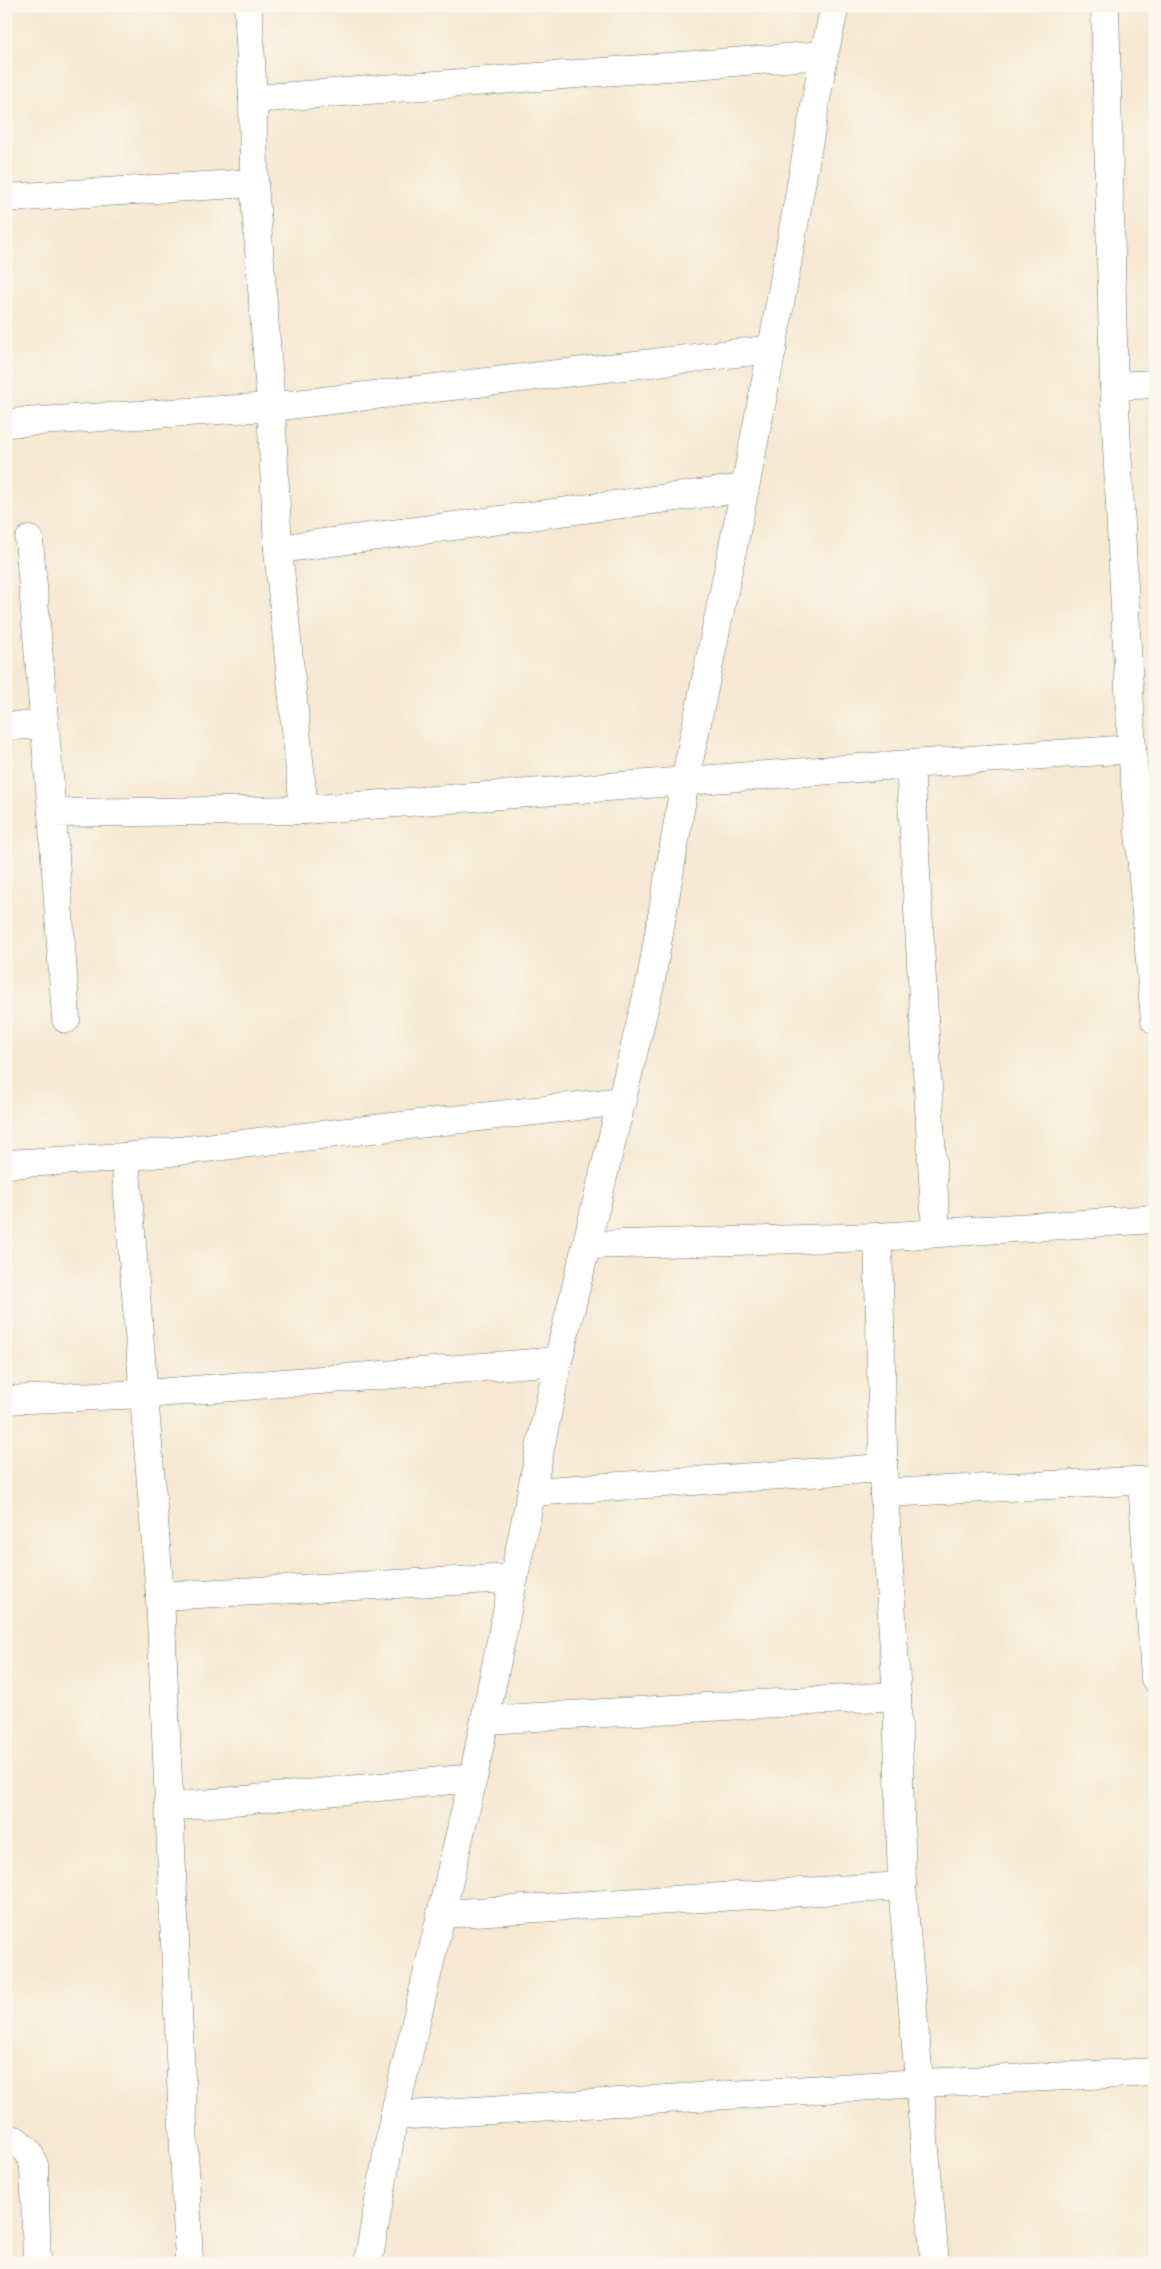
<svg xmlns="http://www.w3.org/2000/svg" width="1161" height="2269" viewBox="0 0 1161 2269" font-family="'Balsamiq Sans',sans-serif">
	<rect width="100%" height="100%" fill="#fbf7ec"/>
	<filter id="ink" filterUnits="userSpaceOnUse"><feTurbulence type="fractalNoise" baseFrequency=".02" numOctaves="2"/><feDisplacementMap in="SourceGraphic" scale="10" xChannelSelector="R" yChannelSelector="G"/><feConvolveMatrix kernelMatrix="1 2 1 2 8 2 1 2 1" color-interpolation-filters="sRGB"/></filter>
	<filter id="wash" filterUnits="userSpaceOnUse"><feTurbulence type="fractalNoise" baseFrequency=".0096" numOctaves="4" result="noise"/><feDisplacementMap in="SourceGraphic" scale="20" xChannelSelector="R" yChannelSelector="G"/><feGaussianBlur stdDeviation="1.12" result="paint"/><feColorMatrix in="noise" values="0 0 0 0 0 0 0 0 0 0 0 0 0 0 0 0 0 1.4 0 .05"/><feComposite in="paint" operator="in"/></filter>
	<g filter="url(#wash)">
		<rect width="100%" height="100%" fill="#f6e8d2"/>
	</g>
	<g filter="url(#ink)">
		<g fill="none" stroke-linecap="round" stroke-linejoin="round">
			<defs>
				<g id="street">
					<path d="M 248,6 L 253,99 L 254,183 L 271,407 L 278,549 L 304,810"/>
					<path d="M 1105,6 L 1114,386 L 1132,749 L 1155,1020"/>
					<path d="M 253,99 L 824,55"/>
					<path d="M 6,198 L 254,183"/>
					<path d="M 1114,386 L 1155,384"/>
					<path d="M 6,423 L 271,407 L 772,349"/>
					<path d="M 29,540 L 52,813"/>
					<path d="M 278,549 L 745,488"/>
					<path d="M 6,726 L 44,725"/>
					<path d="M 910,764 L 936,1232"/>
					<path d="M 66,1019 L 52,813 L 304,810 L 910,764 L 1132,749"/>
					<path d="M 125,1157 L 160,1596 L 189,2263"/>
					<path d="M 6,1164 L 125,1157 L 623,1101"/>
					<path d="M 878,1237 L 884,1493 L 897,1696 L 902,1886 L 935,2263"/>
					<path d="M 588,1245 L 878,1237 L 1155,1219"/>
					<path d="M 6,1400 L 145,1394 L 558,1361"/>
					<path d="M 1142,1481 L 1155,1678"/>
					<path d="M 532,1492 L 883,1468"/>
					<path d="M 884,1493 L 1155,1480"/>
					<path d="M 160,1596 L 514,1578"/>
					<path d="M 485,1720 L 897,1696"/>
					<path d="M 170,1807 L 473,1778"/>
					<path d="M 441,1914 L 902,1886"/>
					<path d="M 394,2116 L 921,2083 L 1155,2072"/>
					<path d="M 6,2141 L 15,2140 L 28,2151 L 34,2165 L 37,2263"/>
					<path d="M 368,2263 L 394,2116 L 473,1778 L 558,1361 L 651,980 L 685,781 L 745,488 L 772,349 L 824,55 L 835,6"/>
				</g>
			</defs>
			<use href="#street" stroke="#6a796b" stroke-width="29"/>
			<use href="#street" stroke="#fff" stroke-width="28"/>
		</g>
	</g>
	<rect width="1161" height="2269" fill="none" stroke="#fbf7ec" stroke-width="25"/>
</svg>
